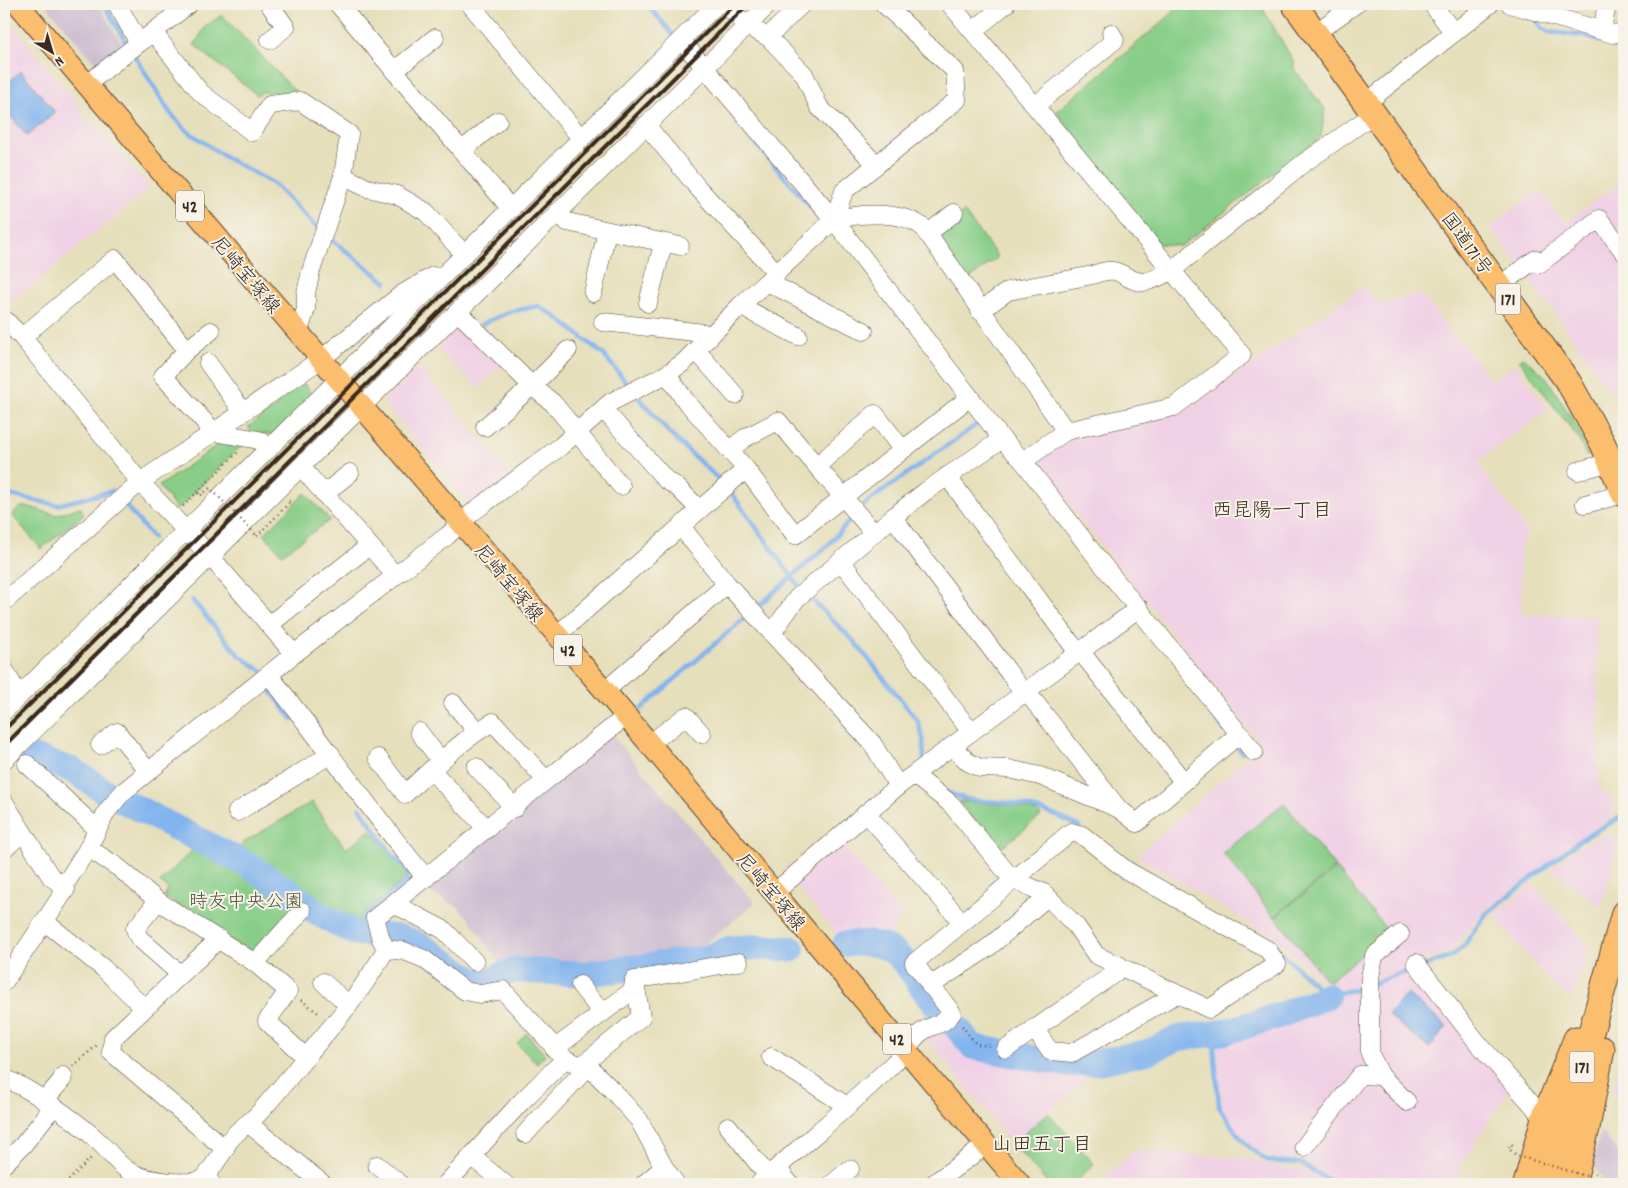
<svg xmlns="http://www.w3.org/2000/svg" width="1628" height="1188" viewBox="0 0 1628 1188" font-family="Dekko,'Klee One',sans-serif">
	<rect width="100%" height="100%" fill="#f7f3e8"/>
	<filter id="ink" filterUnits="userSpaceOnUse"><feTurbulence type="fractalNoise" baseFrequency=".02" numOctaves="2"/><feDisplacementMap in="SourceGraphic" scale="10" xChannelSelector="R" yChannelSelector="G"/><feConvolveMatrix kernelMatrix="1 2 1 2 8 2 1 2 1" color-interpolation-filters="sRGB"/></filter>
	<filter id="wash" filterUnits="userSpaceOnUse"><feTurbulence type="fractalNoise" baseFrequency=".0096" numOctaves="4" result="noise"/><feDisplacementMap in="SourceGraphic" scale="20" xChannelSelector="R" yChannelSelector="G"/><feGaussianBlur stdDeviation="1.12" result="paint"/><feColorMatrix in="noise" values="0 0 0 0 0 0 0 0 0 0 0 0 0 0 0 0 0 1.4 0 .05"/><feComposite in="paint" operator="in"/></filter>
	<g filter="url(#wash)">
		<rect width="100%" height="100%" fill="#e6dfbb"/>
		<g fill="#f0d0e5">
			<path d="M 4,16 L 83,110 L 82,117 L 90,126 L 96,125 L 149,188 L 12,302 L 8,296 L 4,299 Z"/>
			<path d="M 1624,179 L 1624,382 L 1610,392 L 1568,331 L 1490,227 L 1539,190 L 1565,223 Z"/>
			<path d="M 1363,287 L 1378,304 L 1420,294 L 1492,381 L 1515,364 L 1548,409 L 1477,462 L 1527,531 L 1520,552 L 1522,615 L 1597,616 L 1599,789 L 1615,803 L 1611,817 L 1486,909 L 1451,951 L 1411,964 L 1510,1088 L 1457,1172 L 1467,1184 L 1335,1184 L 1302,1159 L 1276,1159 L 1258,1152 L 1241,1135 L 1222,1109 L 1216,1039 L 1334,1001 L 1330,987 L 1277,939 L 1137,856 L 1262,745 L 1039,467 L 1041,459 L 1076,438 L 1185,411 Z"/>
			<path d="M 462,323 L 503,364 L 478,388 L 437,349 Z"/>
			<path d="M 419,367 L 512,476 L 472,507 L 385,404 L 384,401 Z"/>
			<path d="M 1610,833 L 1618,844 L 1601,907 L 1551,869 L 1577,848 Z"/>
			<path d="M 842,844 L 901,914 L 886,942 L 864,937 L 841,939 L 794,884 Z"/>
			<path d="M 1533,884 L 1590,947 L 1570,998 L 1549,980 L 1493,916 Z"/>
			<path d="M 949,1022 L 974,1053 L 1094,1069 L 1095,1072 L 1013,1143 L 923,1035 Z"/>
			<path d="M 1624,1044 L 1624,1103 L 1612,1091 L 1623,1056 Z"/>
			<path d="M 1134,1150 L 1258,1160 L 1276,1167 L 1308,1171 L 1330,1184 L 1099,1184 Z"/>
		</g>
		<g fill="#cebed2">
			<path d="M 45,4 L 98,4 L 123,46 L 98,66 Z"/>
			<path d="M 611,734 L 755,903 L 694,953 L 569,971 L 518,962 L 503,968 L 468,917 L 458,907 L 423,888 Z"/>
			<path d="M 1601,1131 L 1624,1159 L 1624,1184 L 1607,1184 L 1592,1163 Z"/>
		</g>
		<g fill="#88ce88" stroke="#627c53">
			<path d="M 1169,4 L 1260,4 L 1294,62 L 1294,69 L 1325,109 L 1321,137 L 1181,246 L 1158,244 L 1056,112 L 1175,11 Z"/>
			<path d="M 222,15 L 295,91 L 292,95 L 263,92 L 257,95 L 194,45 L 206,26 Z"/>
			<path d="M 964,212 L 997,256 L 997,258 L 965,282 L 938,241 L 939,232 Z"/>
			<path d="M 1523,357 L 1546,377 L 1576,425 L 1591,455 L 1586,456 L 1579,439 L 1519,360 Z"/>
			<path d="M 303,382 L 313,396 L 274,435 L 251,432 L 248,427 L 277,406 L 278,400 Z"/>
			<path d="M 223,441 L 242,445 L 177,510 L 159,486 Z"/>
			<path d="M 305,493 L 330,520 L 282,554 L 264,534 Z"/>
			<path d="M 20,507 L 30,507 L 56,515 L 80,507 L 84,514 L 41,549 L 12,515 Z"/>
			<path d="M 959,801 L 1010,805 L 1038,812 L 1041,816 L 996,852 Z"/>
			<path d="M 312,802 L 346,849 L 370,830 L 407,870 L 404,879 L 361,918 L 358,929 L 324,910 L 307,896 L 255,956 L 164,896 L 168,889 L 160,882 L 198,845 L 230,861 L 244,842 Z"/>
			<path d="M 1284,803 L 1335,867 L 1274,917 L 1223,853 Z"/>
			<path d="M 1336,868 L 1387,930 L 1386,935 L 1328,982 L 1275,917 Z"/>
			<path d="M 526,1033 L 545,1055 L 537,1063 L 517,1044 Z"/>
			<path d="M 1048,1113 L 1094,1164 L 1074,1184 L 1048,1184 L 1013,1144 Z"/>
		</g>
		<g fill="#82b4ee" stroke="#5e6f86">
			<path d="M 21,71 L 55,112 L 27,136 L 4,108 L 4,86 Z"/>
			<path d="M 1407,994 L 1447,1027 L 1429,1048 L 1388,1015 Z"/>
		</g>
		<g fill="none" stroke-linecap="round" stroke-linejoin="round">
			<g stroke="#82b4ee" stroke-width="4.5">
				<path d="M 104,4 L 129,47"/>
				<path d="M 647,4 L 674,36"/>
				<path d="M 1534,17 L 1541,28 L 1550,32 L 1585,36 L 1618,47 L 1624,47"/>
				<path d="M 133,53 L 170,113 L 186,130 L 225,157 L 274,184 L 320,231"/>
				<path d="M 733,115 L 766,156 L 825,223"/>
				<path d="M 328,237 L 386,282"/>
				<path d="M 482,324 L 509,312 L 538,306 L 555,316 L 603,354 L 630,387"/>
				<path d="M 635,393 L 672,436 L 724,484"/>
				<path d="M 729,490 L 801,589"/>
				<path d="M 4,494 L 57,505 L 112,491"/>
				<path d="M 126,506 L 153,538"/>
				<path d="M 859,508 L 982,421"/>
				<path d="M 806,594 L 853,640 L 918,721 L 923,739 L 924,760"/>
				<path d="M 192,600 L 239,655 L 263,672"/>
				<path d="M 755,609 L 826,547 L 855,515"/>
				<path d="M 266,685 L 293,720"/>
				<path d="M 1206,706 L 1230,737"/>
				<path d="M 641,709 L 749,614"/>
				<path d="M 1235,744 L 1242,752"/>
				<path d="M 948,792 C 972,804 984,800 1009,803 C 1032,807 1059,815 1079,827"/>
				<path d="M 360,808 L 393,856 L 408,871 L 407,881 L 364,916 L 362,934"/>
				<path d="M 1122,857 L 1152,875"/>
				<path d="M 1275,947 L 1327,996 L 1367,986"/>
				<path d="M 1424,966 L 1450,957 L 1463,947 L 1486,914 L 1580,840 L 1619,818"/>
				<path d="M 1374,983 L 1416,968"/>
				<path d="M 1213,1033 L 1219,1107 L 1238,1135 L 1252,1150 L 1268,1161 L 1300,1163 L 1335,1184"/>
			</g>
			<g stroke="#82b4ee" stroke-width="26">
				<path d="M 33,757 L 72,770 L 106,792 L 248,865 L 292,893 L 319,914 L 353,932 L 403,938 L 422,946 L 474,981 L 486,983 L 513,970 L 584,974 L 704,959 L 729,949 L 754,947 L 792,949"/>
				<path d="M 845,944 C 859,943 874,942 887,948 C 905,957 913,976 925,991 C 940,1011 958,1027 973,1047 L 1067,1064 L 1098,1062 L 1148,1052 L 1179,1038 L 1225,1032 L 1281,1015 L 1327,996"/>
			</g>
		</g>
	</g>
	<g filter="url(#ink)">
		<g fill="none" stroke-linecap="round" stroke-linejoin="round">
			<defs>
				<g id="minor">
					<path d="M 117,4 L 139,43"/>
					<path d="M 269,4 L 286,27 L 270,40"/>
					<path d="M 338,4 L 511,209"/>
					<path d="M 470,4 L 581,138"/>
					<path d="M 726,4 L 747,26 L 768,37 L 804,74 L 819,107 L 877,165"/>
					<path d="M 950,4 L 1242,355 L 1174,407 L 1066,431 L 1023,461"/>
					<path d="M 1432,4 L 1454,33"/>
					<path d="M 1510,4 L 1613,34 L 1624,32"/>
					<path d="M 1602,30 L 1607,4"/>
					<path d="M 973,31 L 1006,4"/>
					<path d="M 153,32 L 201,93 L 252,132 L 270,105 L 300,101 L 349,134 L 343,176 L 311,271 L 306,293 L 306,309 L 298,334"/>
					<path d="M 1315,33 L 1356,4"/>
					<path d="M 768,37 L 802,4"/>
					<path d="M 681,40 L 834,220 L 1002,439 L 1023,461 L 1094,554 L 1254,752"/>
					<path d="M 394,71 L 435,38"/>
					<path d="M 87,84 L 189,4"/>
					<path d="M 1366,103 L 1490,4"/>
					<path d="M 1035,106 L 1115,40 L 1111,33"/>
					<path d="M 646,125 L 699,189 L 777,273"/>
					<path d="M 461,151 L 498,121"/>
					<path d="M 343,176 L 367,188 L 397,195 L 426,212 L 464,254"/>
					<path d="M 558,212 L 567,222 L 680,246"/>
					<path d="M 834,220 C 860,213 902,210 924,228 L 1066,431"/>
					<path d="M 927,234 L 954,213"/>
					<path d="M 767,282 L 864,331"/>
					<path d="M 1499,286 L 1536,259 L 1539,264 L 1599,219 L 1624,252"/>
					<path d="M 593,293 L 607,231"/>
					<path d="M 648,303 L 663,244"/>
					<path d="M 740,306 L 798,336"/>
					<path d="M 980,311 L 1008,291 L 1093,275 C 1122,263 1121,280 1142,282 C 1152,282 1162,275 1171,271 L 1301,165 L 1374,114"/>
					<path d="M 458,312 L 532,386 L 553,403 L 621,486"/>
					<path d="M 4,319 L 22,337"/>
					<path d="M 603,322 L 704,333 L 709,338"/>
					<path d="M 187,350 L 211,331"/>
					<path d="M 696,350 L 735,395"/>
					<path d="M 208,363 L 243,412"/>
					<path d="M 667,374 L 685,400 L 746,469 L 795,535 L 970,397"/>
					<path d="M 603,409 L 666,480 L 676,486 L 699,509"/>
					<path d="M 485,427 L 532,386 L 568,350"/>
					<path d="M 269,449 L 259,440 L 214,432 L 163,376 L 187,350 L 115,259 L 22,337 L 140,482 L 210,556 L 294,654"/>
					<path d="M 729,450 L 745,438 L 778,421 L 874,533"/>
					<path d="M 817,466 L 875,414 L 902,449"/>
					<path d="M 301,467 L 395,575"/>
					<path d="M 1578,471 L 1611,462"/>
					<path d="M 947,476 L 1079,654"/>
					<path d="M 324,494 L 350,473"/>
					<path d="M 1585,504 L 1624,494"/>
					<path d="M 893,517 L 1024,693"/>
					<path d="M 682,528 L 727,584 L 872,743 L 898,786"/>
					<path d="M 841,561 L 971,732"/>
					<path d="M 4,602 L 140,482 L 320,360 L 402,294 L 433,276"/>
					<path d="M 269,625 L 369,546"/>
					<path d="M 772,633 L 797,598 L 893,517 L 926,491 L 1002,439"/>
					<path d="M 556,636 L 746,469"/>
					<path d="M 1081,652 L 1183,781"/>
					<path d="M 4,669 L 19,696"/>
					<path d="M 269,675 C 322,742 371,812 426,878"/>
					<path d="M 605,691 L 727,584"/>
					<path d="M 1026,691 L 1118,808 L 1137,823 L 1239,734"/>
					<path d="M 453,703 L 477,731"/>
					<path d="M 4,711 L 717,4"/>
					<path d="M 625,717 L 375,918 L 381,939 L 386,949 L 404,951 L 424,959 L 465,991 L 480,994 L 503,990 L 565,1059 L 593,1071 L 614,1092 L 639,1120 L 664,1167 L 676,1184"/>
					<path d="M 419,732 L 441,761"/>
					<path d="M 100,745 L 117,732 L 148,771"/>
					<path d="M 648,745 L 686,716 L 702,734"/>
					<path d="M 952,746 L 968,762 L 980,768 L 1009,769 L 1040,776 L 1117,808"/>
					<path d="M 378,758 L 405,794 C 433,768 460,741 493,722 L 546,780"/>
					<path d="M 4,760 L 769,4"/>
					<path d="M 27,764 L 97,829"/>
					<path d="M 476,767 L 515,808"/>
					<path d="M 431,770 L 487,829"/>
					<path d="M 4,802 L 51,877 L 64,886"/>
					<path d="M 237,812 L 331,754"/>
					<path d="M 866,813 L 962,922"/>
					<path d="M 88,848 L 119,868 L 158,901 L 255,963 L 288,991 L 267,1021 L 306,1058"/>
					<path d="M 4,849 L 22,833"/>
					<path d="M 774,893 L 898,786 L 1139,608"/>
					<path d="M 158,901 L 135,929 L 139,938 L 180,974"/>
					<path d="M 394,904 L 444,930 L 475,962"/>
					<path d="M 45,922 L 103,968 L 143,1007"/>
					<path d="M 1400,934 L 1374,956 L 1370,978 L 1370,1054 L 1381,1076 L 1407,1102"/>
					<path d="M 219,939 L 113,1038 L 111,1052 L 225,1149 C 228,1136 250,1123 259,1113 C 277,1093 294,1072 311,1051 C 339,1018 365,987 386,949"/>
					<path d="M 255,963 L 302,911"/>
					<path d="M 1416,963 L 1477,1042 L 1544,1118"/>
					<path d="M 4,982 L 66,889 L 64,886 L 88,848 L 107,811 L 123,792 L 294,654 L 447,536 L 473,512 L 561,446 L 611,402 L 667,374 L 684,362 L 740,306 L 834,220 L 844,191 L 957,100 L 955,71 L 884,4"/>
					<path d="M 323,982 L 349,1005"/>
					<path d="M 580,985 L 602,1013"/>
					<path d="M 930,986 L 989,947 L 1047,897"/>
					<path d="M 633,989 L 634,980 L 739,962"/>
					<path d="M 1034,1028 L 1050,1051 L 1072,1053 L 1177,994"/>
					<path d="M 1006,1049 L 1115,973 L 1119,965"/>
					<path d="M 771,1057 L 847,1106"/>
					<path d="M 4,1078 C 31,1089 74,1119 96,1139 C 107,1149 115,1161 126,1169 C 141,1181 187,1186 204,1179"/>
					<path d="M 44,1101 L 62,1080 L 63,1076"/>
					<path d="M 249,1124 L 323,1184"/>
					<path d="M 728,1126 L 768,1176"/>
					<path d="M 525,1134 L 584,1071 L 586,1062 L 641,1017 L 636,988 L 554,1049"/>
					<path d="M 1304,1147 L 1360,1075 L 1381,1076"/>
					<path d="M 472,1157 L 505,1184"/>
					<path d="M 4,1164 L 23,1145 L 53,1107"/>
					<path d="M 377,1165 L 400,1184"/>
					<path d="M 778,1169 L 790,1184"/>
					<path d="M 212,1184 L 204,1179 L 225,1149"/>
					<path d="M 446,1184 L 521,1102 L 565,1059"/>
					<path d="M 644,1184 L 664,1167"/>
					<path d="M 759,1184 C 803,1144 850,1106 893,1064 C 902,1055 909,1044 918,1035 C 931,1022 939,1030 952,1013 L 914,963 L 1071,832 L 1082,835 L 1126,870 L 1268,950 L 1277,964 L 1209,1009 L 1096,955 L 1076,926 L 1044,893 L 1012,879 L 951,804 L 914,775"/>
					<path d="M 832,1184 L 850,1169"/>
					<path d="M 933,1184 L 986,1145"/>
				</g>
				<path id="major" d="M 18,4 C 213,233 408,462 604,690 C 744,854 879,1021 1020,1184"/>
				<g id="highway">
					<path d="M 1294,4 L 1569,383 L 1603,444 L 1624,494"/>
					<path d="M 1526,1184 L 1544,1118 L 1576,1039"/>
					<path d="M 1549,1184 L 1624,913"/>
					<path d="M 1573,1184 L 1587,1128 L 1602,1049"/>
				</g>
			</defs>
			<use href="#minor" stroke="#554536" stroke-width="19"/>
			<use href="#major" stroke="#554536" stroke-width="23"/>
			<use href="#highway" stroke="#554536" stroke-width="27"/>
			<g stroke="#554536" stroke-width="2.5" stroke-dasharray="1 4" stroke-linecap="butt">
				<path d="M 183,506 L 238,452"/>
				<path d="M 257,536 L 291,501 L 289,501"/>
				<path d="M 301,1000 L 321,1015"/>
				<path d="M 962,1026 L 976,1044 L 990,1046"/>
				<path d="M 73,1066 L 97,1045"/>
				<path d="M 1515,1154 L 1508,1148 L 1511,1144 L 1515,1147"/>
				<path d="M 1595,1173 L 1603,1181 L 1599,1184"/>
				<path d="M 65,1184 L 93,1156"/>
			</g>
			<use href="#minor" stroke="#fff" stroke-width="18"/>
			<use href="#major" stroke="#fbbd6e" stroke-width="21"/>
			<use href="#highway" stroke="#fbbd6e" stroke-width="25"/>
			<g stroke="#3b2a1e" stroke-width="4">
				<path d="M 4,730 L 735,4"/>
				<path d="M 4,746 L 748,4"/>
			</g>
			<g stroke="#554536" stroke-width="2.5" stroke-dasharray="1 4" stroke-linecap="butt">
				<path d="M 198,493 L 200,496 L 210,488 L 257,536"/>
				<path d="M 1518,1156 L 1590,1177"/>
			</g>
		</g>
	</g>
	<g text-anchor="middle" stroke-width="4" stroke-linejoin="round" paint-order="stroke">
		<g fill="#f7f3e8" stroke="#73665b" stroke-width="1">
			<rect x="176" y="190.5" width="28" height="31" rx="4"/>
			<rect x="1495.5" y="283.5" width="25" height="31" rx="4"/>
			<rect x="554" y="634.5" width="28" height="31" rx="4"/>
			<rect x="883" y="1023.5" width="28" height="31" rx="4"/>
			<rect x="1569.5" y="1051.5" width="25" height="31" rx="4"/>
		</g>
		<g font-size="18" font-weight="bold" fill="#3b2a1e">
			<text x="190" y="212">42</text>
			<text x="1508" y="305">171</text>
			<text x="568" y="656">42</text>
			<text x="897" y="1045">42</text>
			<text x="1582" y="1073">171</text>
		</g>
		<g font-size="19" fill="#3b2a1e" stroke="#f7f3e8">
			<text transform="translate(1468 243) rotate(54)" y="7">国道171号</text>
			<text transform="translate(247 274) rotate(50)" y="7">尼崎宝塚線</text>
			<text transform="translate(510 582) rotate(50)" y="7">尼崎宝塚線</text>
			<text transform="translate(772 891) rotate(50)" y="7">尼崎宝塚線</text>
		</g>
		<g font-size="19" fill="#4e5338" stroke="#f7f3e8">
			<text x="246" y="907">時友中央公園</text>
		</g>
		<g font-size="20" fill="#3b2a1e" stroke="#f7f3e8">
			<text x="1272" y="516">西昆陽一丁目</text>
			<text x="1042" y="1150">山田五丁目</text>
		</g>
	</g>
	<rect width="1628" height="1188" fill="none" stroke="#f7f3e8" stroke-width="20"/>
	<g transform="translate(52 52) rotate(142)" stroke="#f7f3e8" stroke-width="4" paint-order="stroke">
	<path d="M0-4L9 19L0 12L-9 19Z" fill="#3b2a1e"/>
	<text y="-8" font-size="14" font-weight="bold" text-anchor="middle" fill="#3b2a1e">N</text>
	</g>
</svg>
